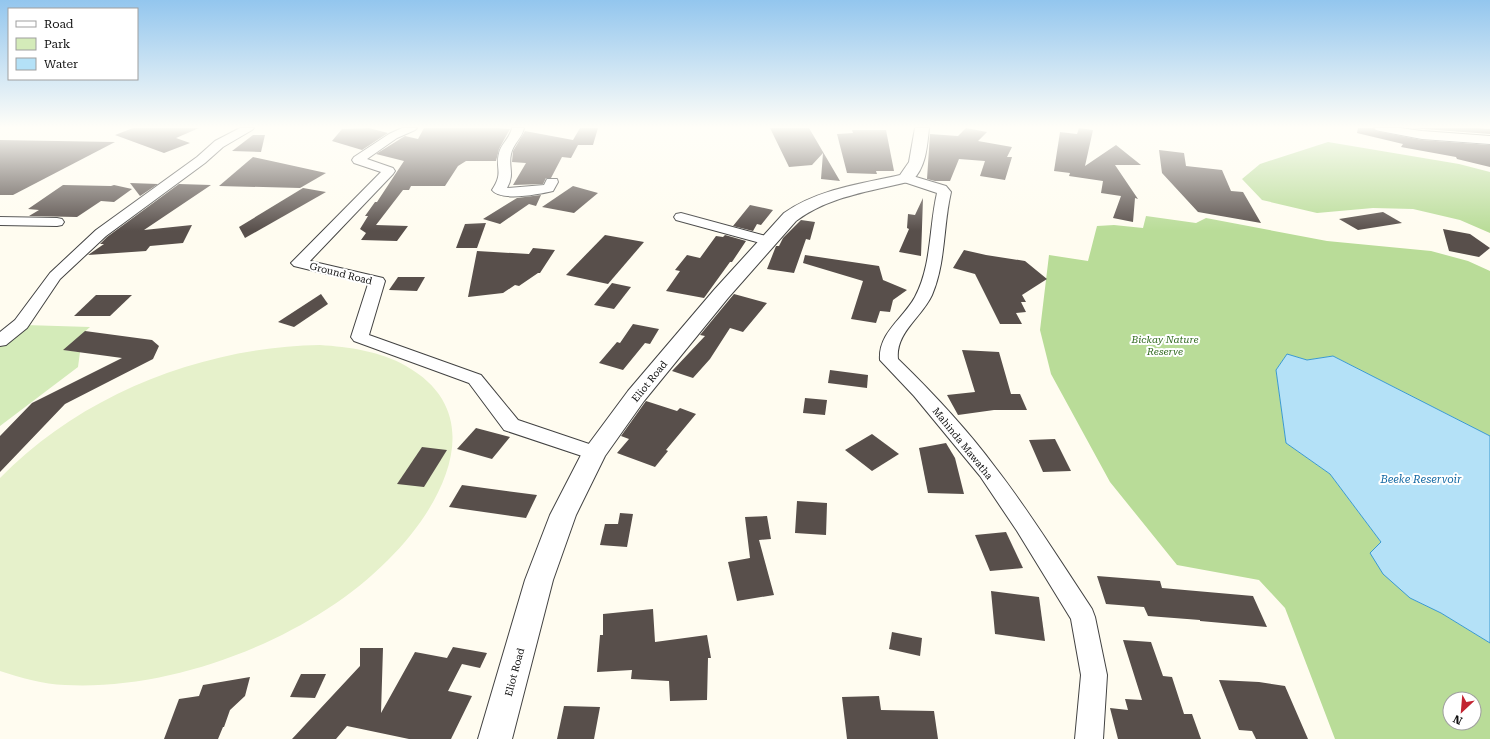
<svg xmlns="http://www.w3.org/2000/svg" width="1490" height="739" viewBox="0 0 1490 739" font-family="'Roboto Serif',serif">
	<rect width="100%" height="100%" fill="#fffcf0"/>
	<path fill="#d4ebb9" d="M 25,325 L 90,327 L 64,350 L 80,352 L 78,367 L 0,426 L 0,345 Z"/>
	<g fill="#b9dc98" fill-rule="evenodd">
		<path d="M 1328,142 L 1459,164 L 1490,172 L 1490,233 L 1460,220 L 1413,209 L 1373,208 L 1317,213 L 1262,200 L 1242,179 L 1260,164 Z"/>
		<path d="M 1146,216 L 1196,223 L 1206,218 L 1327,241 L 1431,251 L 1468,261 L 1490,271 L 1490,436 L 1333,356 L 1307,360 L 1287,354 L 1276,370 L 1286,443 L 1330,474 L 1381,542 L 1370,553 L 1410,598 L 1441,613 L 1490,643 L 1490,739 L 1335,739 L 1285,608 L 1259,580 L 1177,565 L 1110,482 L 1051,374 L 1040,330 L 1049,255 L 1088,261 L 1097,226 L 1114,225 L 1143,228 ZM 1450,699 L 1474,699 L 1474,723 L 1450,723 Z"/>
	</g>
	<path fill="#e6f1cb" d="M 320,345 C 349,347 380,351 406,366 C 493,415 441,508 388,560 C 311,638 175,691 65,685 C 43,684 21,678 0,671 L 0,478 C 82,394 203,347 320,345 Z"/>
	<path fill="#b4e1f7" stroke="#3a99d0" d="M 1287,354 L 1307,360 L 1333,356 L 1490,436 L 1490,643 L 1441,613 L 1410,598 L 1383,574 L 1370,553 L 1381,542 L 1330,474 L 1286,443 L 1276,370 Z"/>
	<g fill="#584f4b">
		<path d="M 133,128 L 199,128 L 176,138 L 190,143 L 164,153 L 115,135 Z"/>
		<path d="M 369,128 L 388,133 L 362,150 L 332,141 L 342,129 Z"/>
		<path d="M 424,128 L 498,128 L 510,129 L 499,149 L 496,161 L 466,161 L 458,166 L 445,186 L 411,186 L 409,190 L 403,190 L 376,225 L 408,226 L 397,241 L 361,240 L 366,233 L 360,229 L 368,216 L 365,216 L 375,202 L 377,202 L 404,161 L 376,154 L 405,136 L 418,139 Z"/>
		<path d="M 580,128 L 598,128 L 593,145 L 578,145 L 571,158 L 562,157 L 551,178 L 546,178 L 543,184 L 513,185 L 526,163 L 512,162 L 513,151 L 525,131 L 573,140 Z"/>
		<path d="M 770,128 L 809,128 L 840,181 L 821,179 L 823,153 L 812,165 L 789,167 Z"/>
		<path d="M 966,128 L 987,132 L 978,141 L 1012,147 L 1007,157 L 1012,157 L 1005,180 L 980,176 L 985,161 L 959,159 L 950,181 L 935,181 L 927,179 L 930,134 L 958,136 Z"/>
		<path d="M 1079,128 L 1093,130 L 1085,166 L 1116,145 L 1141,165 L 1115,165 L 1138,199 L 1135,198 L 1133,222 L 1113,218 L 1121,196 L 1101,193 L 1103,181 L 1069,176 L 1070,173 L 1054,171 L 1060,132 L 1077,134 Z"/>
		<path d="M 1358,128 L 1373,128 L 1376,131 L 1422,140 L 1490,145 L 1490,167 L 1457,159 L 1456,157 L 1401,147 L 1403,144 L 1357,133 Z"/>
		<path d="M 1410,128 L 1476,128 L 1490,129 L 1490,134 Z"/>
		<path d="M 852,130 L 886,130 L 894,171 L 876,171 L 877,174 L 847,173 L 837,134 L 853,133 Z"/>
		<path d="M 253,135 L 265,135 L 261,152 L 232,151 Z"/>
		<path d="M 0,140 L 115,142 L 13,195 L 0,195 Z"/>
		<path d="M 1159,150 L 1184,153 L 1186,166 L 1222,170 L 1231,191 L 1243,192 L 1261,223 L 1198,212 L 1162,173 Z"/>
		<path d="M 253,157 L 276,162 L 326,173 L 300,188 L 219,186 Z"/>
		<path d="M 130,183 L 158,184 L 140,196 Z"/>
		<path d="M 179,184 L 211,185 L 144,230 L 192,225 L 183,243 L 150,246 L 146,251 L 88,255 L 104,244 L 100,244 L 107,237 Z"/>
		<path d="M 63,185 L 111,186 L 114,185 L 132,189 L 114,202 L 101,201 L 77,217 L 29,216 L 39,210 L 28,209 Z"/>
		<path d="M 573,186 L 598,193 L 574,213 L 542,207 Z"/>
		<path d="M 303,188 L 326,192 L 245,238 L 239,227 Z"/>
		<path d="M 541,195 L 536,206 L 529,204 L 500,224 L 483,219 L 517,198 Z"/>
		<path d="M 923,198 L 921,256 L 899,252 L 909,229 L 907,228 L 908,214 L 915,215 Z"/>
		<path d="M 750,205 L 773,210 L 761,225 L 757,224 L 753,231 L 733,226 Z"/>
		<path d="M 1383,212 L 1402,223 L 1358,230 L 1339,219 Z"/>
		<path d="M 801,220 L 815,222 L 810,240 L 806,239 L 794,273 L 767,269 L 776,246 L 779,246 L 783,238 Z"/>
		<path d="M 486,223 L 477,248 L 456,248 L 465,224 Z"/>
		<path d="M 1443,229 L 1470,234 L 1490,248 L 1479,257 L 1449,251 Z"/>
		<path d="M 605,235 L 644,242 L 608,284 L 566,275 Z"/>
		<path d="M 725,235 L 746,241 L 732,262 L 730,262 L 704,298 L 666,291 L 680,271 L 675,270 L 687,255 L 700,258 L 716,236 L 723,237 Z"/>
		<path d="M 533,248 L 555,250 L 540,273 L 538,273 L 519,286 L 515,285 L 503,293 L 468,297 L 477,251 L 529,254 Z"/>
		<path d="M 964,250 L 986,255 L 1025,261 L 1047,279 L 1022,295 L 1026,302 L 1021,302 L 1026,312 L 1016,313 L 1022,324 L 1000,324 L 975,274 L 953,268 Z"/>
		<path d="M 805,255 L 879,266 L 883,280 L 907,290 L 893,300 L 890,312 L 880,311 L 876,323 L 851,319 L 863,281 L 803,263 Z"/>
		<path d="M 398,277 L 425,277 L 417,291 L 389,290 Z"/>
		<path d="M 612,283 L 631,287 L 614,309 L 594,305 Z"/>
		<path d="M 321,294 L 328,304 L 294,327 L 278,322 Z"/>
		<path d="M 734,294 L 767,303 L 743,332 L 730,328 L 710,359 L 693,378 L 672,371 L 705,336 L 700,335 Z"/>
		<path d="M 96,295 L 132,295 L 110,316 L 74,316 Z"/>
		<path d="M 633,324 L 659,329 L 650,344 L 645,343 L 623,370 L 599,363 L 617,342 L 620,343 Z"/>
		<path d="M 85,331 L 152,340 L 159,346 L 153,359 L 65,404 L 0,472 L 0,436 L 32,403 L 122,358 L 63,350 Z"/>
		<path d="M 962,350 L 999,352 L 1011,394 L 1020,394 L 1027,410 L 994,410 L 958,415 L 947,395 L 975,392 Z"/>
		<path d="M 830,370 L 868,375 L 867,388 L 828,383 Z"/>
		<path d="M 805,398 L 827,400 L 825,415 L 803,413 Z"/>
		<path d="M 646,401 L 677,411 L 680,408 L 696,414 L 666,450 L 668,451 L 655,467 L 617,453 L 629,439 L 621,436 Z"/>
		<path d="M 476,428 L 510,437 L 492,459 L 457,449 Z"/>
		<path d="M 872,434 L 899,454 L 872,471 L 845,450 Z"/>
		<path d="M 1055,439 L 1071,471 L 1043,472 L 1029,440 Z"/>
		<path d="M 946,443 L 955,458 L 964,494 L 928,493 L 919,448 Z"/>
		<path d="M 422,447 L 447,450 L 424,487 L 397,484 Z"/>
		<path d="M 462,485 L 537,495 L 526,518 L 449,507 Z"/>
		<path d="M 797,501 L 827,503 L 826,535 L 795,533 Z"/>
		<path d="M 620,513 L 633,514 L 627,547 L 600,545 L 605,524 L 618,524 Z"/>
		<path d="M 767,516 L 771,539 L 759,540 L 774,595 L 737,601 L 728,562 L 750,558 L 745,517 Z"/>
		<path d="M 1006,532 L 1023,568 L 990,571 L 975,535 Z"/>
		<path d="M 1097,576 L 1160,581 L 1162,588 L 1253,596 L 1267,627 L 1200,621 L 1200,620 L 1148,616 L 1144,607 L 1106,604 Z"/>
		<path d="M 991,591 L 1039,597 L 1045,641 L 995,634 Z"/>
		<path d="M 653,609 L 655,642 L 707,635 L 711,658 L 708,658 L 707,700 L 670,701 L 669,681 L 631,679 L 632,670 L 597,672 L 600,635 L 603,635 L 603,614 Z"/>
		<path d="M 892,632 L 922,638 L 920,656 L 889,649 Z"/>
		<path d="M 1123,640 L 1151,642 L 1163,676 L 1172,677 L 1184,714 L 1192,714 L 1201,739 L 1118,739 L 1110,708 L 1128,710 L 1125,699 L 1142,700 Z"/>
		<path d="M 453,647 L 487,653 L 480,668 L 462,664 L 448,691 L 472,696 L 451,739 L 409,739 L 347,726 L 336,739 L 292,739 L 360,666 L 360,648 L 383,648 L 381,713 L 415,652 L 447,658 Z"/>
		<path d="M 301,674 L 326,674 L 315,698 L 290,697 Z"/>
		<path d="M 250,677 L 245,696 L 230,710 L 224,727 L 223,727 L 218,739 L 164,739 L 179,699 L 199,696 L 203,685 Z"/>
		<path d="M 1219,680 L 1259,682 L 1285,686 L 1308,739 L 1256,739 L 1252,731 L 1239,730 Z"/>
		<path d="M 879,696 L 881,710 L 934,711 L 938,739 L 847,739 L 842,697 Z"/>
		<path d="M 564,706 L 600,707 L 594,739 L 557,739 Z"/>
	</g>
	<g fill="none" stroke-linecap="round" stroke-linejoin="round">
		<defs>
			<g id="minor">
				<path d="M 240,128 L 254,128 L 252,130 L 223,147 L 205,163 L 106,236 L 60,279 L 27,328 L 6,345 L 0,346 L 0,332 L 15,320 L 50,273 L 96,230 L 197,157 L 215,141 Z"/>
				<path d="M 402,128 L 417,128 L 415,130 L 397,138 L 367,159 L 393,168 L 395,171 L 393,174 L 310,261 L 383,278 L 385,281 L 369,335 L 481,375 L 518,420 L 601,448 L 604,453 L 601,458 L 594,460 L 504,430 L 469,383 L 354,341 L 351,337 L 368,284 L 294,266 L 291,263 L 381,172 L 354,163 L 352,160 L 354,157 L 389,134 Z"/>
				<path d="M 512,128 L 524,128 C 522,138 513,144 511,154 C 508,167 515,174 507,188 L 544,185 L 547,179 L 557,179 L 558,182 L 553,191 C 540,194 501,202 492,190 C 504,172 495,169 499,153 C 501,144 510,138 512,128 Z"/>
				<path d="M 1374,128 L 1400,128 L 1422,131 L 1490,136 L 1490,144 L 1422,139 L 1380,131 L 1376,130 Z"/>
				<path d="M 906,174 L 946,186 L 951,192 C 943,226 946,262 932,295 C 922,317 895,333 898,359 C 932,392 966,428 995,467 C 1030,512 1060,561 1092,609 L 1095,617 L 1107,675 L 1103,739 L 1075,739 L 1081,675 L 1071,619 L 1017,531 L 980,476 L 914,396 L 880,360 C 878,333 903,319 915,297 C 932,265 929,227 937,193 L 901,181 L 900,178 L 901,175 Z"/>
				<path d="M 681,213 L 773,238 L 775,241 L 773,244 L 768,245 L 676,220 L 674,217 L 676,214 Z"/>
				<path d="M 0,217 L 57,218 L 62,219 L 64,222 L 62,225 L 57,226 L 0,225 Z"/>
			</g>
			<path id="tertiary" d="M 915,128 L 929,128 C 927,148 926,167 912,181 C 872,191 829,196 796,221 L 728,298 L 644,401 L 605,456 L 576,515 L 553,580 L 512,739 L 478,739 L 525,580 L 550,515 L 582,453 L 628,391 L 714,290 L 784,213 C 818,189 861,184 900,175 L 909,162 Z"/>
		</defs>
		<use href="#minor" stroke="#424242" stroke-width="2"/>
		<use href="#tertiary" stroke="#424242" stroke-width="2"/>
		<use href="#minor" fill="#fff" fill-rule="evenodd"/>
		<use href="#tertiary" fill="#fff" fill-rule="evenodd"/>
	</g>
	<linearGradient id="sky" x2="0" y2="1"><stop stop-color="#93c6ee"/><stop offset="0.55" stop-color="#fffef8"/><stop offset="1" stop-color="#fffef8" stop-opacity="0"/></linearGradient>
	<rect width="1490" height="231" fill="url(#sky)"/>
	<g text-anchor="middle" stroke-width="4" stroke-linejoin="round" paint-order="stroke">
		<g font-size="10" fill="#0f0f0f" stroke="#fff">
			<text transform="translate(341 273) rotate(14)" y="4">Ground Road</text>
			<text transform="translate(649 381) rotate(-51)" y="4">Eliot Road</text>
			<text transform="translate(963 443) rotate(51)" y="4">Mahinda Mawatha</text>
			<text transform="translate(514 672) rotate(-75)" y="4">Eliot Road</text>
		</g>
		<g font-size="10" font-style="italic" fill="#2f681d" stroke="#fff">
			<text x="1165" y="343">Bickay Nature<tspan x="1165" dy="12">Reserve</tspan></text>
		</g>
		<g font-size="11" font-style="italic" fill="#156aa4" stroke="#fff">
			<text x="1421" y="483">Beeke Reservoir</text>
		</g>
	</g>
	<rect x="8" y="8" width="130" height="72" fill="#ffffff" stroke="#9f9f9f"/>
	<rect x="16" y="21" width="20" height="6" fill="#ffffff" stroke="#9f9f9f"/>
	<text x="44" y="28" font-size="12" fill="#0f0f0f">Road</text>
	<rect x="16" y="38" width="20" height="12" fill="#d4ebb9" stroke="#9f9f9f"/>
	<text x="44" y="48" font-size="12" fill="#0f0f0f">Park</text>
	<rect x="16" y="58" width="20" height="12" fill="#b4e1f7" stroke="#9f9f9f"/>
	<text x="44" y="68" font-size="12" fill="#0f0f0f">Water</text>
	<g transform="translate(1462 711) rotate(206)"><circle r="19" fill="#ffffff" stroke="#9f9f9f"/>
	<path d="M0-3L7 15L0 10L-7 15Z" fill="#c22331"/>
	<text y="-6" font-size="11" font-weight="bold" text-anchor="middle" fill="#0f0f0f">N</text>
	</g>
</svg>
